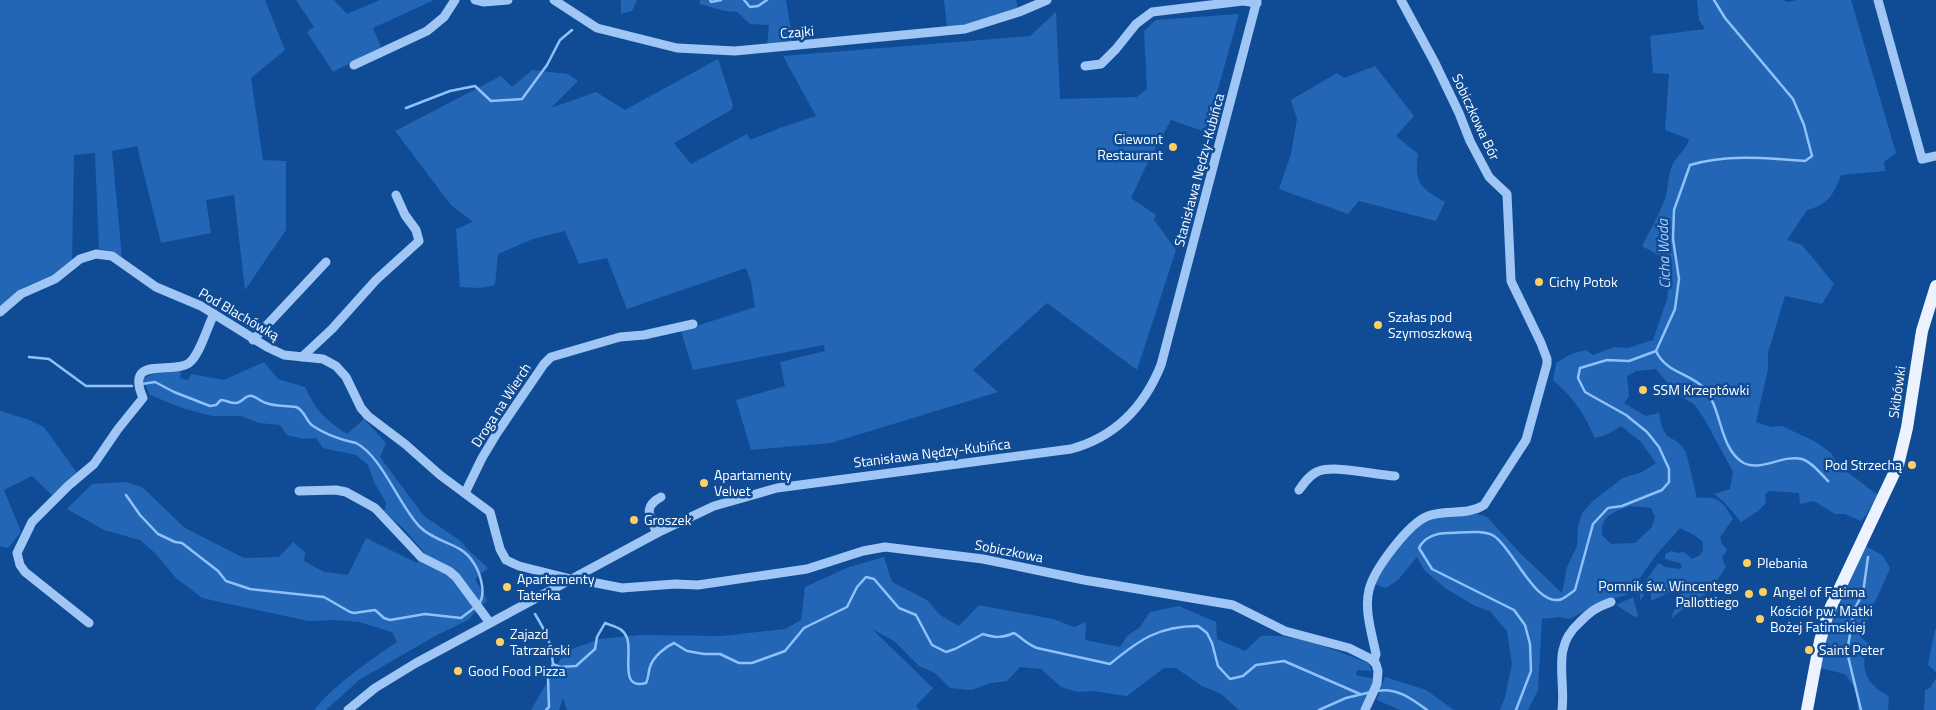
<svg xmlns="http://www.w3.org/2000/svg" width="1936" height="710" viewBox="0 0 1936 710" font-family="'Titillium Web',sans-serif">
	<rect width="100%" height="100%" fill="#104c96"/>
	<g fill="#2266b5" fill-rule="evenodd">
		<path d="M 0,0 L 265,0 L 285,50 L 251,78 L 263,160 L 286,161 L 286,230 L 245,290 L 234,195 L 206,200 L 211,233 L 161,243 L 137,146 L 112,151 L 122,257 L 112,251 L 99,249 L 95,153 L 74,155 L 72,261 L 56,274 L 24,287 L 0,306 Z"/>
		<path d="M 296,0 L 334,0 L 347,14 L 380,0 L 434,0 L 373,28 L 381,47 L 333,72 L 307,32 L 314,27 Z"/>
		<path d="M 621,0 L 637,0 L 632,11 L 621,14 Z"/>
		<path d="M 700,0 L 786,0 L 793,43 L 767,46 L 769,25 L 750,24 L 737,12 L 725,11 L 700,4 Z"/>
		<path d="M 944,0 L 1016,0 L 1018,9 L 979,22 L 947,27 Z"/>
		<path d="M 1697,0 L 1783,0 L 1788,2 L 1797,0 L 1851,0 L 1896,153 L 1884,162 L 1885,171 L 1841,175 C 1834,194 1828,205 1807,210 L 1787,240 L 1802,245 L 1834,284 L 1822,304 L 1785,296 L 1768,353 L 1768,369 L 1756,422 L 1771,427 L 1782,426 L 1816,442 L 1831,453 L 1839,466 L 1878,495 L 1866,515 L 1861,521 L 1845,514 L 1835,514 L 1814,501 L 1800,504 L 1799,493 L 1770,491 L 1765,494 L 1766,503 L 1757,512 L 1741,522 L 1724,502 L 1714,494 L 1730,489 L 1733,472 L 1705,420 L 1694,404 L 1676,394 L 1656,369 L 1636,371 L 1627,376 L 1629,396 L 1624,403 L 1646,416 L 1659,413 L 1662,427 L 1667,436 L 1678,442 L 1686,452 L 1697,498 C 1719,496 1722,501 1733,519 L 1720,537 L 1722,544 L 1727,550 L 1722,558 L 1726,567 L 1709,592 L 1688,604 L 1671,619 L 1681,593 L 1678,588 L 1651,601 L 1651,592 L 1647,592 L 1649,588 L 1649,579 L 1642,591 L 1644,595 L 1640,601 L 1640,589 L 1656,566 L 1659,563 L 1665,567 L 1679,569 L 1682,567 L 1680,563 L 1665,559 L 1665,554 L 1672,551 L 1677,553 L 1684,552 L 1692,559 L 1700,555 L 1703,550 L 1703,542 L 1694,535 L 1680,528 L 1656,555 L 1631,591 L 1626,595 L 1599,603 L 1570,619 L 1560,617 L 1542,619 L 1538,690 L 1528,710 L 1500,710 L 1505,697 L 1512,664 L 1507,631 L 1490,611 L 1475,606 L 1445,588 L 1424,570 L 1417,557 L 1398,580 L 1386,588 L 1375,584 L 1398,545 L 1431,515 L 1470,513 L 1486,516 L 1521,554 L 1562,593 L 1567,567 L 1577,546 L 1578,526 L 1582,513 L 1594,500 L 1623,478 L 1642,472 L 1656,463 L 1641,442 L 1621,426 L 1606,435 L 1595,438 C 1585,415 1573,397 1553,380 L 1556,363 L 1571,354 L 1586,350 L 1593,355 L 1614,347 L 1628,348 L 1653,340 L 1667,299 L 1671,266 L 1660,256 L 1642,246 C 1651,229 1660,213 1666,196 C 1668,187 1668,177 1671,169 C 1674,157 1687,150 1689,139 L 1665,130 L 1669,74 L 1653,73 L 1650,36 L 1705,29 L 1699,20 ZM 1630,506 L 1651,508 L 1655,517 L 1652,527 L 1635,543 L 1611,544 L 1602,535 C 1601,514 1613,513 1630,506 Z"/>
		<path d="M 1056,12 L 1060,99 L 1137,97 L 1147,89 L 1144,31 L 1156,20 L 1239,14 L 1206,132 L 1171,120 L 1148,162 L 1131,198 L 1156,215 L 1154,220 L 1176,250 L 1137,370 L 1047,303 L 973,370 L 998,392 L 831,443 L 751,450 L 736,400 L 785,386 L 780,362 L 825,351 L 824,345 L 693,370 L 681,331 L 755,307 L 751,282 L 746,268 L 627,309 L 607,258 L 579,264 L 565,231 L 533,239 L 498,254 L 495,285 L 480,288 L 460,287 L 456,229 L 473,222 L 451,205 L 395,131 L 501,76 L 512,87 L 532,70 L 568,74 L 578,81 L 551,108 L 596,92 L 625,110 L 718,59 L 733,105 L 731,110 L 674,143 L 691,164 L 747,134 L 750,140 L 780,128 L 816,116 L 783,56 L 1030,36 Z"/>
		<path d="M 1375,66 L 1414,116 L 1396,136 L 1418,154 C 1414,183 1420,188 1445,202 L 1436,221 L 1359,201 L 1348,214 L 1279,189 L 1291,154 L 1297,119 L 1291,100 L 1337,73 L 1344,78 Z"/>
		<path d="M 264,362 L 278,379 L 305,387 C 316,411 325,419 347,434 L 364,419 L 386,443 L 380,457 L 424,516 L 462,542 L 466,548 L 488,568 L 475,579 L 487,600 L 468,620 L 435,636 L 359,680 L 326,710 L 314,710 C 337,682 368,662 397,642 L 392,632 L 359,622 L 335,620 L 308,621 L 202,598 L 175,577 L 156,554 L 140,540 L 104,530 L 67,509 L 92,484 L 125,482 L 142,487 L 185,528 L 244,558 L 279,557 L 293,542 L 305,552 L 304,561 L 324,572 L 348,575 L 366,538 L 417,563 L 425,553 L 403,528 L 384,512 L 386,503 L 374,482 L 368,465 L 356,455 L 323,448 L 316,438 L 303,439 L 287,435 L 280,425 L 259,423 L 241,416 L 212,416 L 182,408 L 150,395 L 143,379 C 155,372 168,369 181,372 L 180,378 L 188,380 L 191,374 L 224,380 Z"/>
		<path d="M 0,411 L 27,419 L 44,427 L 77,473 L 52,495 L 32,476 L 4,490 L 21,532 L 8,548 L 0,546 Z"/>
		<path d="M 1866,546 L 1883,556 L 1890,568 C 1881,591 1867,614 1862,638 L 1871,646 C 1870,650 1866,652 1865,656 C 1861,676 1873,688 1889,696 L 1888,710 L 1858,710 L 1857,691 L 1845,674 L 1820,668 L 1831,622 Z"/>
		<path d="M 884,557 L 892,582 L 927,600 L 940,615 L 959,626 L 979,605 L 1053,619 L 1074,627 L 1086,622 L 1085,640 L 1120,647 L 1127,636 L 1140,627 L 1150,612 L 1179,606 L 1216,622 L 1217,639 L 1245,651 L 1261,636 C 1299,634 1334,650 1368,663 L 1372,671 L 1357,670 L 1356,675 L 1375,679 L 1367,702 L 1360,710 L 1239,710 L 1221,694 L 1202,686 L 1176,668 L 1164,668 L 1127,696 L 1092,691 L 1078,692 L 1061,687 L 1041,669 L 1020,667 L 1007,681 L 991,683 L 971,690 L 950,688 L 935,673 L 919,666 L 894,641 L 872,629 L 933,688 L 916,706 L 919,710 L 567,710 L 563,698 L 559,710 L 531,710 L 560,660 L 569,650 L 600,639 L 641,635 L 722,636 L 785,629 L 801,620 L 805,587 L 849,567 Z"/>
		<path d="M 1633,597 L 1638,616 L 1635,617 L 1616,605 Z"/>
		<path d="M 1935,629 L 1936,630 L 1936,672 L 1928,665 Z"/>
		<path d="M 1385,677 L 1426,690 L 1454,710 L 1400,710 L 1377,700 Z"/>
		<path d="M 1936,678 L 1936,710 L 1924,710 L 1925,690 L 1930,688 Z"/>
	</g>
	<g fill="none" stroke-linecap="round" stroke-linejoin="round">
		<g stroke="#90c1f8" stroke-width="2.5">
			<path d="M 710,0 L 711,2 L 721,0"/>
			<path d="M 744,0 L 750,7 L 758,6 L 767,0"/>
			<path d="M 406,108 L 450,91 L 475,86 L 491,101 L 522,99 L 547,65 L 560,40 L 572,30"/>
			<path d="M 1656,351 C 1666,373 1690,373 1704,388 C 1722,408 1719,447 1742,462 C 1759,473 1783,454 1802,459 C 1812,462 1820,473 1828,481"/>
			<path d="M 29,357 L 49,359 L 86,386 L 132,386"/>
			<path d="M 142,384 L 155,382 L 174,392 L 210,406 L 216,405 L 221,400 C 227,400 231,404 236,403 C 242,403 246,394 252,396 C 257,397 261,402 266,403 C 276,407 286,405 296,407 C 305,410 306,422 313,426 C 322,432 334,437 344,440 C 348,441 352,442 356,443 C 382,456 399,506 420,527 C 437,544 461,542 473,562 C 480,572 486,592 480,602"/>
			<path d="M 126,495 L 140,515 L 158,534 L 175,542 L 182,543 L 218,571 L 226,581 L 250,589 L 324,597 L 350,612 L 354,613 L 375,610 L 384,618 L 390,620 L 425,614 L 461,618 L 474,608"/>
			<path d="M 535,614 C 547,634 551,641 553,664"/>
			<path d="M 1377,691 C 1396,687 1412,699 1427,710"/>
			<path d="M 546,710 L 549,707 L 548,678 L 553,664 L 560,667 L 576,666 L 595,649 L 597,637 L 605,623 C 614,627 623,627 627,638 C 633,652 618,691 646,683 C 649,677 648,673 650,667 C 653,657 665,647 674,643 L 687,651 L 704,654 L 720,654 L 739,663 L 752,663 L 785,651 L 804,628 L 847,607 L 857,587 L 866,577 L 874,579 L 899,608 L 916,615 L 932,645 L 946,652 L 955,649 L 983,634 C 995,638 1002,638 1014,633 C 1022,638 1027,644 1037,648 L 1110,664 C 1139,640 1158,626 1198,626 L 1207,633 L 1212,643 L 1218,666 L 1230,679 L 1243,676 L 1256,665 L 1284,661 L 1360,694"/>
			<path d="M 1319,710 L 1346,698 L 1371,692"/>
			<path d="M 1516,710 L 1531,671 L 1530,644 L 1525,625 L 1514,610 L 1432,569 L 1419,548 C 1424,537 1437,533 1448,533 C 1461,533 1483,529 1494,536 C 1513,548 1536,609 1562,599 C 1566,597 1571,593 1575,590 L 1593,524 L 1608,508 L 1622,506 L 1662,490 L 1669,482 L 1669,469 L 1659,447 L 1647,432 L 1626,415 L 1585,392 L 1578,378 L 1580,368 L 1607,360 L 1629,361 L 1656,351 L 1675,309 L 1679,279 L 1673,239 L 1674,210 L 1690,165 C 1727,154 1767,158 1805,161 L 1812,156 L 1804,125 L 1793,99 L 1725,18 L 1714,0"/>
			<path d="M 1861,710 L 1847,652 L 1854,610 L 1863,593 L 1868,557"/>
		</g>
		<g stroke="#9fc6f4" stroke-width="9">
			<path d="M 475,0 L 483,2 L 508,0"/>
			<path d="M 554,0 L 597,28 L 677,48 L 735,51 L 965,29 L 1019,12 L 1047,0"/>
			<path d="M 1878,0 L 1922,159 L 1936,156"/>
			<path d="M 354,65 L 427,31 L 444,17 L 455,0"/>
			<path d="M 1085,66 L 1101,64 L 1116,49 L 1136,24 L 1152,12 L 1243,1 L 1257,3"/>
			<path d="M 0,312 L 21,294 L 55,279 L 80,259 L 96,254 L 112,256 L 156,287 L 201,306 L 267,347 L 284,355 L 323,359 L 336,366 L 346,377 L 361,408 L 368,416 L 405,444 L 440,475 L 490,512 L 500,549 L 506,560 L 519,566 L 571,579"/>
			<path d="M 253,340 L 326,262"/>
			<path d="M 302,357 L 332,329 L 376,280 L 419,241 L 416,230 L 405,215 L 396,195"/>
			<path d="M 1299,490 C 1304,483 1310,474 1319,471 C 1336,465 1375,475 1395,476"/>
			<path d="M 299,491 L 336,490 L 346,492 L 375,508 L 421,557 L 449,571 L 456,577 L 490,623"/>
			<path d="M 465,493 L 482,458 L 497,433 L 544,364 L 551,357 L 620,337 L 644,335 L 693,324"/>
			<path d="M 657,533 C 650,517 642,507 661,497"/>
			<path d="M 579,575 L 591,582 L 622,588 L 675,584 L 698,585 L 807,569 L 863,551 L 885,547 L 983,559 L 1084,580 L 1233,605 L 1285,631 L 1349,648 L 1371,659 L 1376,664 L 1378,671 L 1377,684 L 1365,710"/>
			<path d="M 89,623 L 25,572 L 20,565 L 17,553 L 32,522 L 68,486 L 94,464 L 118,429 L 143,398 C 124,354 173,375 189,363 C 200,355 207,327 214,314"/>
			<path d="M 1374,661 L 1376,654 C 1372,634 1364,610 1369,590 C 1374,569 1409,523 1428,516 C 1446,509 1467,516 1484,505 L 1526,440 L 1547,364 L 1547,359 L 1541,343 L 1511,281 L 1507,194 L 1489,177 L 1470,141 L 1459,113 L 1435,63 L 1401,0"/>
			<path d="M 348,710 L 375,688 L 416,663 L 657,533 L 714,506 L 777,488 L 1071,449 C 1115,437 1144,407 1161,365 L 1257,0"/>
			<path d="M 1562,710 C 1566,678 1551,648 1579,623 C 1591,611 1595,608 1611,602"/>
		</g>
		<path stroke="#ecf3ff" stroke-width="12" d="M 1807,710 L 1820,641 L 1828,613 L 1898,465 L 1907,428 L 1922,331 L 1936,286"/>
	</g>
	<g fill="#ffd062" stroke="#104c96" stroke-width="2">
		<circle cx="1173" cy="147" r="5"/>
		<circle cx="1539" cy="282" r="5"/>
		<circle cx="1378" cy="325" r="5"/>
		<circle cx="1643" cy="390" r="5"/>
		<circle cx="1912" cy="465" r="5"/>
		<circle cx="704" cy="483" r="5"/>
		<circle cx="634" cy="520" r="5"/>
		<circle cx="1747" cy="563" r="5"/>
		<circle cx="507" cy="587" r="5"/>
		<circle cx="1763" cy="592" r="5"/>
		<circle cx="1749" cy="594" r="5"/>
		<circle cx="1760" cy="619" r="5"/>
		<circle cx="500" cy="642" r="5"/>
		<circle cx="1809" cy="650" r="5"/>
		<circle cx="458" cy="671" r="5"/>
	</g>
	<g text-anchor="middle" stroke-width="5" stroke-linejoin="round" paint-order="stroke">
		<g font-size="14" fill="#fff" stroke="#104c96">
			<text transform="translate(797 32) rotate(-5)" y="5">Czajki</text>
			<text transform="translate(1476 117) rotate(65)" y="5">Sobiczkowa Bór</text>
			<text transform="translate(1199 170) rotate(-75)" y="5">Stanisława Nędzy-Kubińca</text>
			<text transform="translate(239 314) rotate(30)" y="5">Pod Blachówką</text>
			<text transform="translate(1897 392) rotate(-82)" y="5">Skibówki</text>
			<text transform="translate(501 405) rotate(-57)" y="5">Droga na Wierch</text>
			<text transform="translate(932 453) rotate(-7)" y="5">Stanisława Nędzy-Kubińca</text>
			<text transform="translate(1009 551) rotate(11)" y="5">Sobiczkowa</text>
		</g>
		<g font-size="14" fill="#fff" stroke="#104c96" text-anchor="start">
			<text x="1163" y="144" text-anchor="end">Giewont<tspan x="1163" dy="16">Restaurant</tspan></text>
			<text x="1549" y="287">Cichy Potok</text>
			<text x="1388" y="322">Szałas pod<tspan x="1388" dy="16">Szymoszkową</tspan></text>
			<text x="1653" y="395">SSM Krzeptówki</text>
			<text x="1902" y="470" text-anchor="end">Pod Strzechą</text>
			<text x="714" y="480">Apartamenty<tspan x="714" dy="16">Velvet</tspan></text>
			<text x="644" y="525">Groszek</text>
			<text x="1757" y="568">Plebania</text>
			<text x="517" y="584">Apartementy<tspan x="517" dy="16">Taterka</tspan></text>
			<text x="1739" y="591" text-anchor="end">Pomnik św. Wincentego<tspan x="1739" dy="16">Pallottiego</tspan></text>
			<text x="1773" y="597">Angel of Fatima</text>
			<text x="1770" y="616">Kościół pw. Matki<tspan x="1770" dy="16">Bożej Fatimskiej</tspan></text>
			<text x="510" y="639">Zajazd<tspan x="510" dy="16">Tatrzański</tspan></text>
			<text x="1819" y="655">Saint Peter</text>
			<text x="468" y="676">Good Food Pizza</text>
		</g>
		<g font-size="15" font-style="italic" fill="#abd0fb" stroke="#104c96">
			<text transform="translate(1664 254) rotate(-92)" y="5">Cicha Woda</text>
		</g>
	</g>
</svg>
